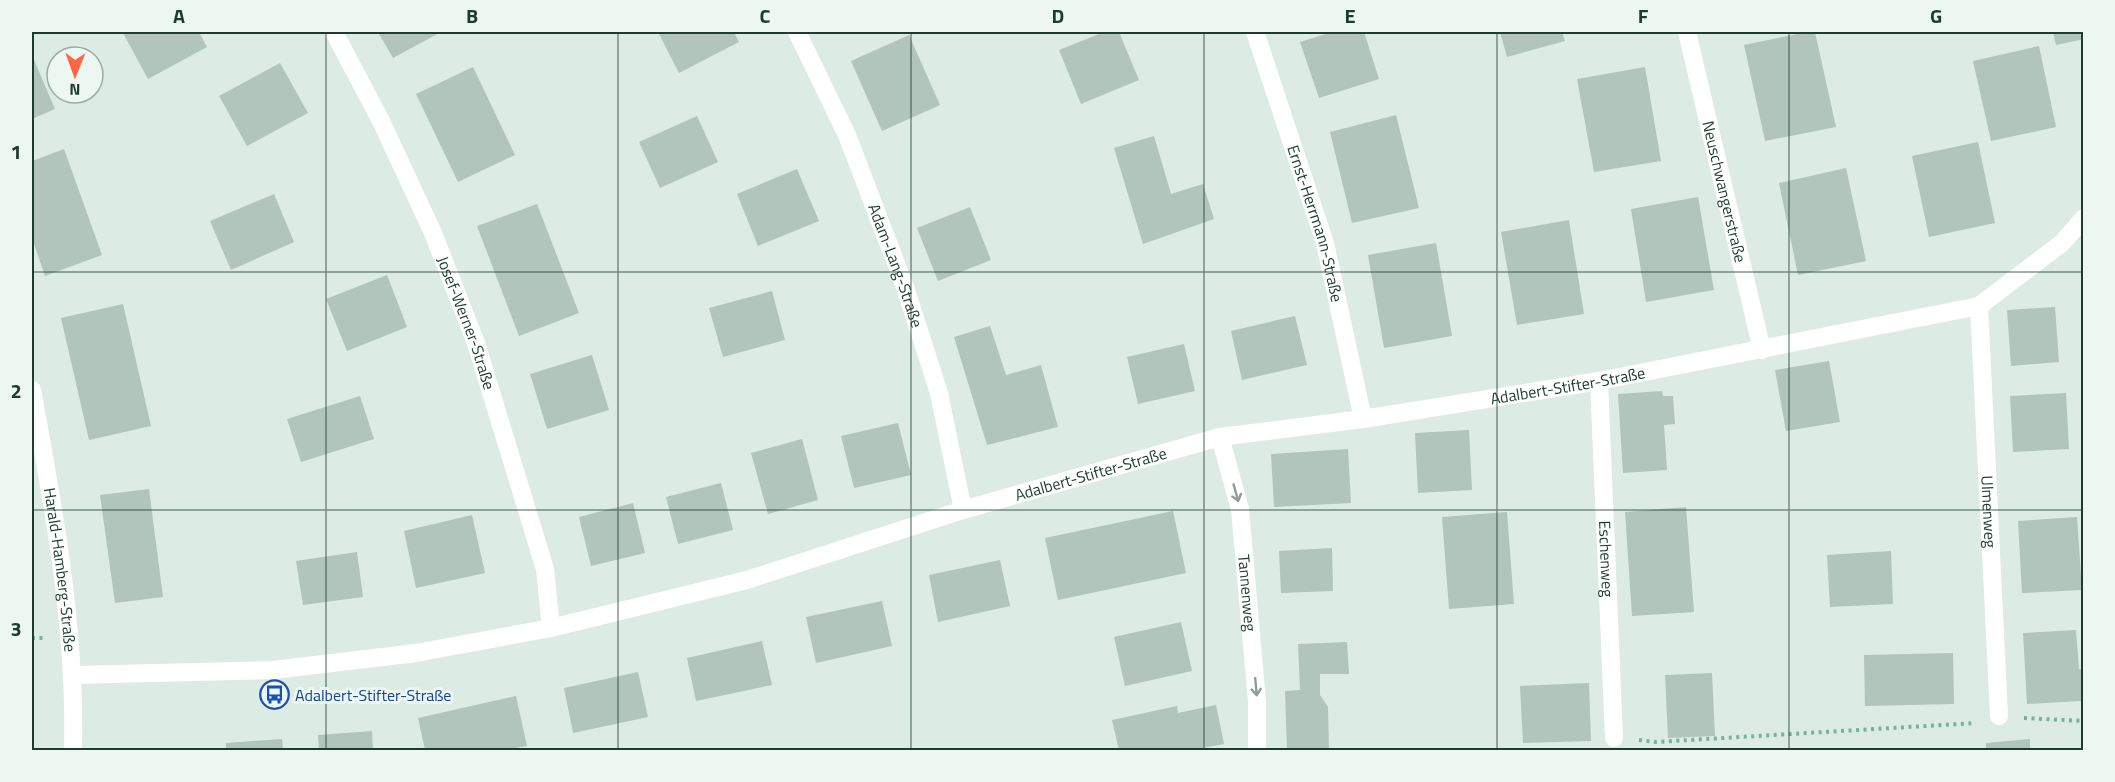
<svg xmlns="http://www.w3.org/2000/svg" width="2115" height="782" viewBox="0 0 2115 782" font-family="'Titillium Web',sans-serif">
	<rect width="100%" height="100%" fill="#dcebe3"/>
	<g fill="#b1c5bc">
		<path d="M 126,32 L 199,32 L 207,47 L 148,79 L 123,33 Z"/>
		<path d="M 378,32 L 441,32 L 393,58 Z"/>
		<path d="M 658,32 L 734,32 L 739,42 L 679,73 Z"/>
		<path d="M 1104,32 L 1119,32 L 1139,80 L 1081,104 L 1059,50 Z"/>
		<path d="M 1332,32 L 1364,32 L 1379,79 L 1319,98 L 1300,42 Z"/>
		<path d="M 1500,32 L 1562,32 L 1565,41 L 1507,57 Z"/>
		<path d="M 1807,32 L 1815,32 L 1836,127 L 1765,141 L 1744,45 Z"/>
		<path d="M 2053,32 L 2084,32 L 2084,39 L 2056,45 Z"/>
		<path d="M 909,35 L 940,105 L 882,131 L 851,61 Z"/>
		<path d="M 2039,46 L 2056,127 L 1991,141 L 1973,61 Z"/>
		<path d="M 32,55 L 55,109 L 32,119 Z"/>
		<path d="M 280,63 L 308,113 L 247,146 L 219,96 Z"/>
		<path d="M 473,67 L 515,155 L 458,182 L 416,94 Z"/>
		<path d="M 1645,67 L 1661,161 L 1594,172 L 1577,79 Z"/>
		<path d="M 1396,115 L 1419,208 L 1352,223 L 1330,132 Z"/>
		<path d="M 697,116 L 718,162 L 660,188 L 639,142 Z"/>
		<path d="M 1154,136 L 1171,194 L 1203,184 L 1214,219 L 1143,244 L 1114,148 Z"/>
		<path d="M 1978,142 L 1995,223 L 1929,237 L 1912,156 Z"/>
		<path d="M 64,149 L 102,255 L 45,276 L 32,238 L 32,161 Z"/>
		<path d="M 1846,168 L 1866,261 L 1798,275 L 1779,183 Z"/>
		<path d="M 797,169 L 819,221 L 758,246 L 737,194 Z"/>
		<path d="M 274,194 L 294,242 L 231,270 L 210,221 Z"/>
		<path d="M 1698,197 L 1714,290 L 1646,302 L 1631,209 Z"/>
		<path d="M 537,204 L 579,313 L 519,336 L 477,226 Z"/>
		<path d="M 970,207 L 991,260 L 938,281 L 917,228 Z"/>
		<path d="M 1569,220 L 1584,314 L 1517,325 L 1501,232 Z"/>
		<path d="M 1436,243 L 1452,336 L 1384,348 L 1368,255 Z"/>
		<path d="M 387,275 L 407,327 L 347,351 L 326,299 Z"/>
		<path d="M 772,291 L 785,340 L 723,357 L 709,308 Z"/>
		<path d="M 123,304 L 151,426 L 89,440 L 61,318 Z"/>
		<path d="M 2055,307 L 2059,362 L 2011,366 L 2007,310 Z"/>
		<path d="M 1295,316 L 1307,365 L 1242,380 L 1231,331 Z"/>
		<path d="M 990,326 L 1006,375 L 1041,365 L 1058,427 L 987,445 L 954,337 Z"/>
		<path d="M 1184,344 L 1195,391 L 1138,404 L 1127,357 Z"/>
		<path d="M 592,355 L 609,410 L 547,429 L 530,374 Z"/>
		<path d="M 1829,361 L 1840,422 L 1786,431 L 1775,370 Z"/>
		<path d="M 1662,391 L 1663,396 L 1673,396 L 1675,424 L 1664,425 L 1667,470 L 1623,473 L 1618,394 Z"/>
		<path d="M 2066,393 L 2069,449 L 2013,452 L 2010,396 Z"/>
		<path d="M 360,396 L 374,439 L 301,462 L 287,419 Z"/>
		<path d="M 898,423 L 911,475 L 854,488 L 841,436 Z"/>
		<path d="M 1469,430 L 1472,490 L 1418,493 L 1415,433 Z"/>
		<path d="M 802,439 L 818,500 L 768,514 L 751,453 Z"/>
		<path d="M 1348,449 L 1351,503 L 1274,507 L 1271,454 Z"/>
		<path d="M 721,483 L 733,530 L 678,544 L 666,497 Z"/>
		<path d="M 149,489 L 163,597 L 115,603 L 100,495 Z"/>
		<path d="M 633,503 L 645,553 L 591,566 L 579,517 Z"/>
		<path d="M 1686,507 L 1694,612 L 1632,616 L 1625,512 Z"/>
		<path d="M 1173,511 L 1186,573 L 1058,600 L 1045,538 Z"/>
		<path d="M 1507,512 L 1514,604 L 1449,609 L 1442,517 Z"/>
		<path d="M 472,515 L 485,573 L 416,588 L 404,531 Z"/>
		<path d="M 2077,517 L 2082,590 L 2022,593 L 2018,521 Z"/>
		<path d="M 1332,548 L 1333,591 L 1281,593 L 1279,551 Z"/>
		<path d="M 1891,551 L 1893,604 L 1830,607 L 1827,555 Z"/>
		<path d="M 357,552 L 363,597 L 303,605 L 296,561 Z"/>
		<path d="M 1000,560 L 1010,606 L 938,622 L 929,575 Z"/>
		<path d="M 882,601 L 892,646 L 816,663 L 806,617 Z"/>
		<path d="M 1181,622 L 1192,671 L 1125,686 L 1114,637 Z"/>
		<path d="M 2076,630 L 2079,669 L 2084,669 L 2084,698 L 2081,701 L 2027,704 L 2023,633 Z"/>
		<path d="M 762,641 L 772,685 L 696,701 L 687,658 Z"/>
		<path d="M 1347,642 L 1349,674 L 1320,674 L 1320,695 L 1328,707 L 1329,750 L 1287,750 L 1285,691 L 1300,690 L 1298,644 Z"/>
		<path d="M 1953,653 L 1954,704 L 1865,706 L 1864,655 Z"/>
		<path d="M 638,672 L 648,717 L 573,733 L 564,688 Z"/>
		<path d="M 1712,673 L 1715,736 L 1668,738 L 1665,675 Z"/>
		<path d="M 1589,683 L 1591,741 L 1523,743 L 1520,686 Z"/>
		<path d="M 516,696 L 527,746 L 504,750 L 425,750 L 418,718 Z"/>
		<path d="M 1216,705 L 1224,744 L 1192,750 L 1119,750 L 1112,720 L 1177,706 L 1178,713 Z"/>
		<path d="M 372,731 L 373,750 L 319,750 L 318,735 Z"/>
		<path d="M 282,739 L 283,750 L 226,750 L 226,743 Z"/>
		<path d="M 2030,739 L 2030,750 L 1986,750 L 1986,743 Z"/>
	</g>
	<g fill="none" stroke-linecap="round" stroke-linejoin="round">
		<g stroke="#79b29b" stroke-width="4" stroke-dasharray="3 4.5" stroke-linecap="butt">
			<path d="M 32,638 L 43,638"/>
			<path d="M 2024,718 L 2084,721"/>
			<path d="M 1639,740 L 1656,742 L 1976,723"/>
		</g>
		<g stroke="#fff" stroke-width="18">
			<path id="s1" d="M 334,32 L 381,121 L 433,233 L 476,343 L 545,569 L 551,628"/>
			<path id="s2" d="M 797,32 L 847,135 L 905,287 L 939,393 L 963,510"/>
			<path id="s3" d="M 1255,32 L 1325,243 L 1363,419"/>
			<path id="s4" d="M 1687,32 L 1762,350"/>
			<path id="s5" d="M 1979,306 L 1999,716"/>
			<path id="s6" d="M 1599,381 L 1614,738"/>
			<path id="s7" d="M 32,390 C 54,509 76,628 73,750"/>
			<path id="s8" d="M 1220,437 L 1240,509 L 1257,701 L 1257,750"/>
			<path id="s9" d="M 74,675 L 273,670 L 416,653 L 551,628 L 747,580 L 963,510 L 1220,437 L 1363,419 L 1599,381 L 1979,306 L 2062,243 L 2084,218"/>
		</g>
	</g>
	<defs><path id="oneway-shaft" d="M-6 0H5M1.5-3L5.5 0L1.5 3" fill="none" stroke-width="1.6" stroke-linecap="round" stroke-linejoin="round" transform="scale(1.5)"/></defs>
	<g stroke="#8e9d98">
		<use href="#oneway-shaft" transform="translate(1236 493) rotate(74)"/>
		<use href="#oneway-shaft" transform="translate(1256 687) rotate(85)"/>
	</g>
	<path fill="none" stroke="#1d3b30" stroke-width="1.5" stroke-opacity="0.55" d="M 326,32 L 326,750M 618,32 L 618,750M 911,32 L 911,750M 1204,32 L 1204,750M 1497,32 L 1497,750M 1789,32 L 1789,750M 32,272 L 2084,272M 32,510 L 2084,510"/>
	<defs>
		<symbol id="bus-ring" viewBox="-11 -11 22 22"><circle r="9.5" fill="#edf7f1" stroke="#1a4fb4" stroke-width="1.5"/><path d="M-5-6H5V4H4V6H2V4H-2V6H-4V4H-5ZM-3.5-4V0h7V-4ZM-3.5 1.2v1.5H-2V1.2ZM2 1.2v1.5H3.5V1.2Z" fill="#1a4fb4"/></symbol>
	</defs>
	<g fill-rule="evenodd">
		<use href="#bus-ring" x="258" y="678" width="33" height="33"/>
	</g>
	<g text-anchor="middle" stroke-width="6" stroke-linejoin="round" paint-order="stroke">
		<g font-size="16" fill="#1d3b30" stroke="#edf7f1">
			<text dy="6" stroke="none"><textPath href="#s4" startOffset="164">Neuschwangerstraße</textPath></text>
			<text dy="6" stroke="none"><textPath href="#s3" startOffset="201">Ernst-Herrmann-Straße</textPath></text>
			<text dy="6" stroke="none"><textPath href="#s2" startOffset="254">Adam-Lang-Straße</textPath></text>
			<text dy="6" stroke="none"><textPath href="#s1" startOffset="320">Josef-Werner-Straße</textPath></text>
			<text dy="6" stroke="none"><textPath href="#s9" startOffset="1528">Adalbert-Stifter-Straße</textPath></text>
			<text dy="6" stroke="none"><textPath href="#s9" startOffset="1042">Adalbert-Stifter-Straße</textPath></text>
			<text dy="6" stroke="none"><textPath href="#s5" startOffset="206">Ulmenweg</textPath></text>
			<text dy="6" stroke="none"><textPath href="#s6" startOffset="178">Eschenweg</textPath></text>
			<text dy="6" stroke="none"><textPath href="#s7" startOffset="182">Harald-Hamberg-Straße</textPath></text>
			<text dy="6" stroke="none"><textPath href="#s8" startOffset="159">Tannenweg</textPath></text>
		</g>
		<g font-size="16" fill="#164399" stroke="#edf7f1" text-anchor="start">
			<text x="295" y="701">Adalbert-Stifter-Straße</text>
		</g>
	</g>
	<rect width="2115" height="782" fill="none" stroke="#edf7f1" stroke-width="66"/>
	<g transform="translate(75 75) rotate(181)"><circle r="28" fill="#edf7f1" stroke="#9aaca4" stroke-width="1.5"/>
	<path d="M0-4.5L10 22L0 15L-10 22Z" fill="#ff6446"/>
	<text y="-9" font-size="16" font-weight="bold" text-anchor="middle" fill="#1d3b30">N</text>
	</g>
	<rect x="33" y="33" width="2049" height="716" fill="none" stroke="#1d3b30" stroke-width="2"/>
	<g font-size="20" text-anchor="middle" font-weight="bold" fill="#1d3b30">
		<text x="179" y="23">A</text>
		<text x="472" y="23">B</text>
		<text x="765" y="23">C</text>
		<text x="1058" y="23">D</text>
		<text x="1350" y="23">E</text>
		<text x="1643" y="23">F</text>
		<text x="1936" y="23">G</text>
		<text x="16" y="159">1</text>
		<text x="16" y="398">2</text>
		<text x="16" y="636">3</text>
	</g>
</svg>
